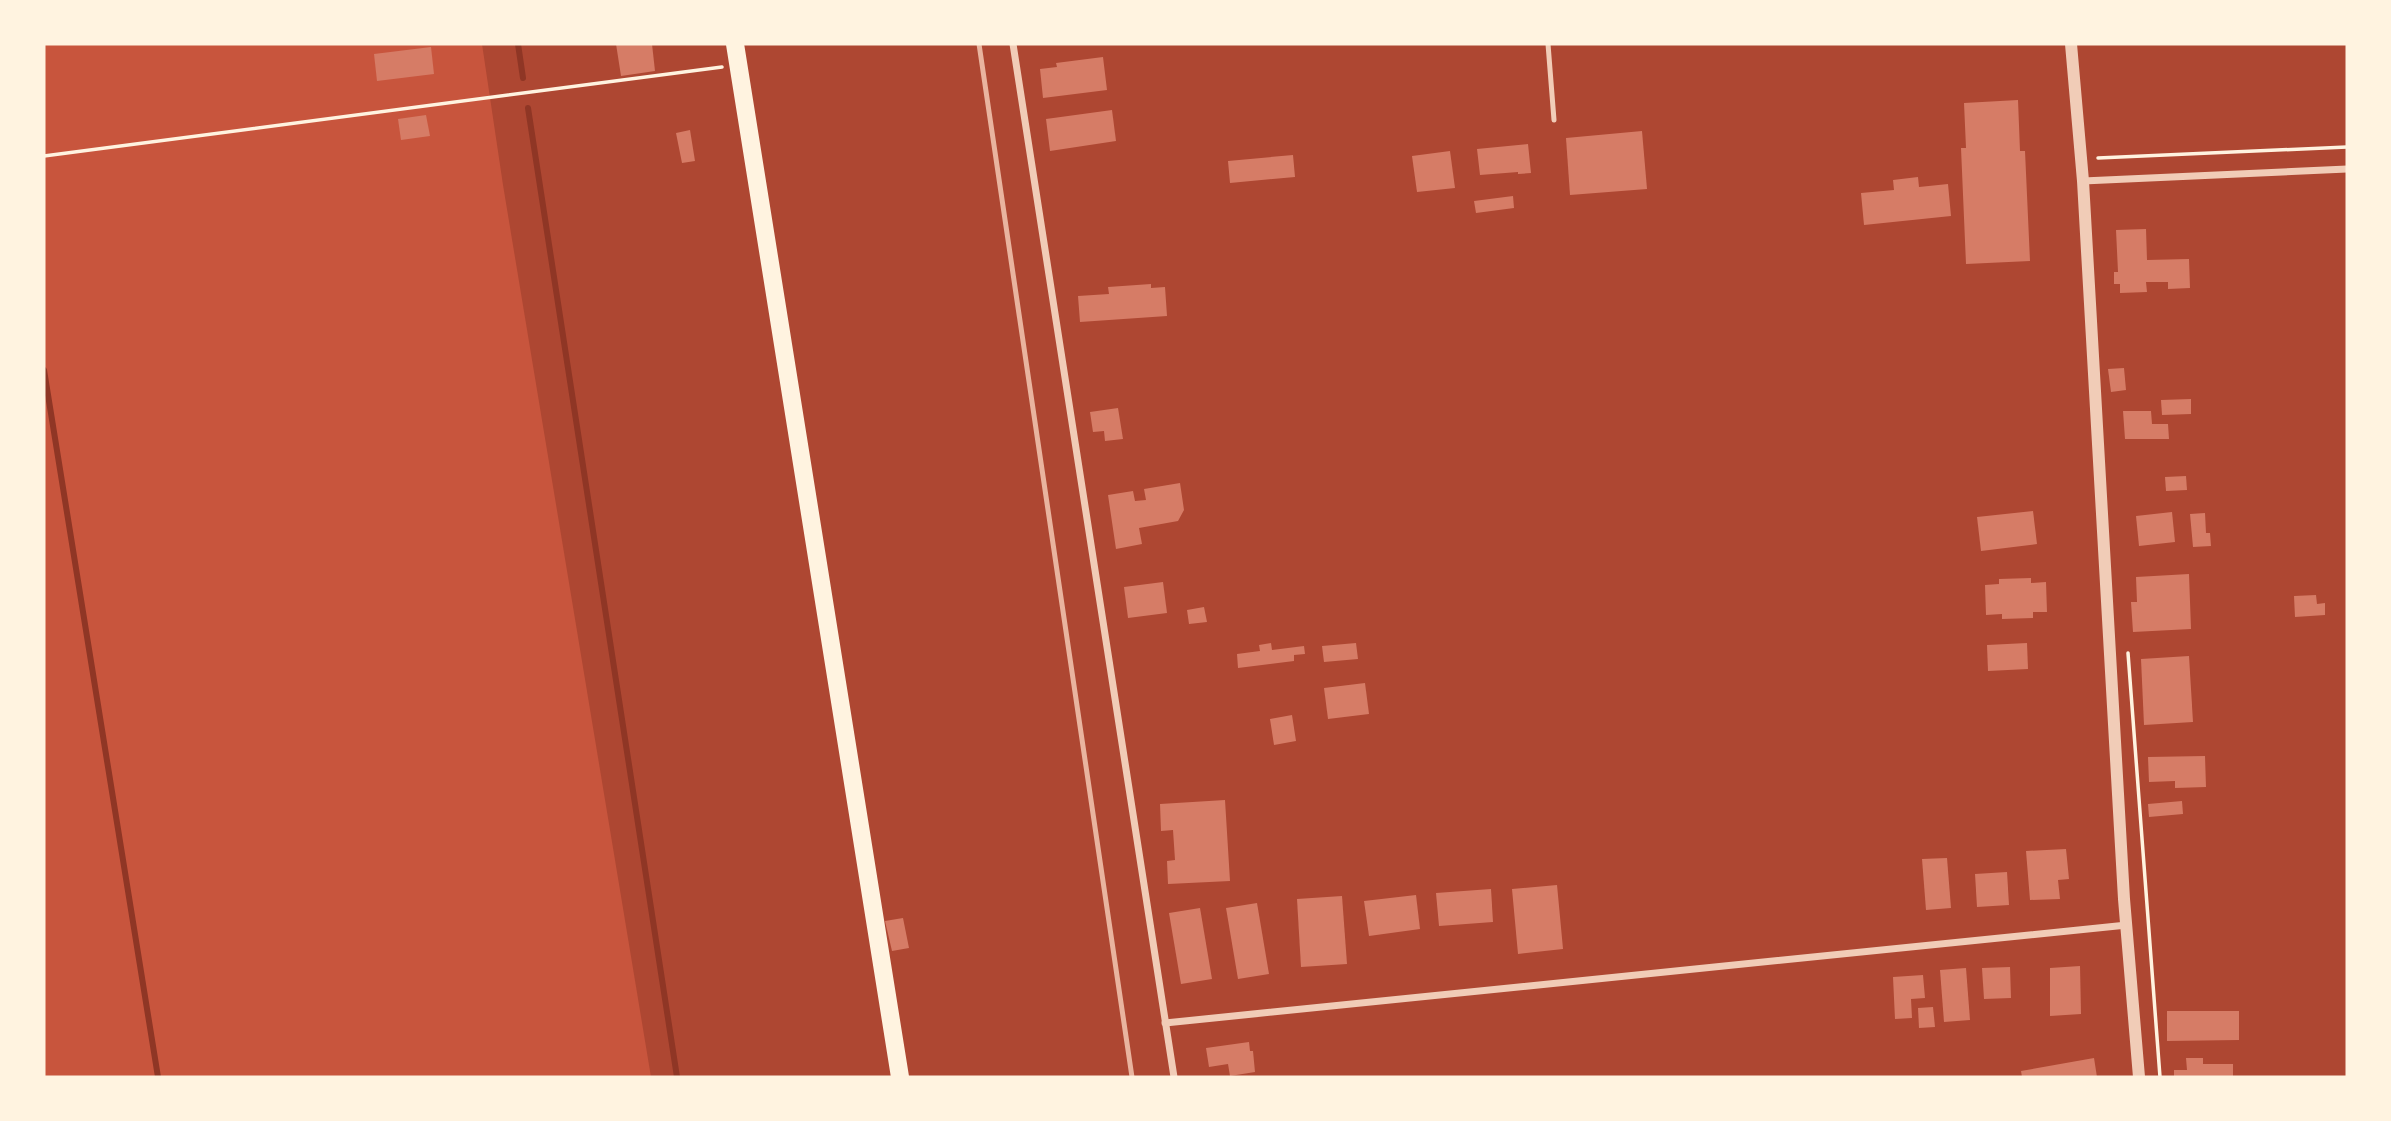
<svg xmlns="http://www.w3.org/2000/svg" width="2391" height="1121" viewBox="0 0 2391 1121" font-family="Arial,sans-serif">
	<rect width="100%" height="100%" fill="#c8553d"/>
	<path fill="#ae4732" d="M 482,44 L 2347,44 L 2347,1077 L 651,1077 L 503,185 Z"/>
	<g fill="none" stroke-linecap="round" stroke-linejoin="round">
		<g stroke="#8f3625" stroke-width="6">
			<path d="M 518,44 L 523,78"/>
			<path d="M 528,108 L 677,1077"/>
			<path d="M 44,370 L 158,1077"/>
		</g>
	</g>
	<g fill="#d67c66">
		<path d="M 616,44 L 652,44 L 655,71 L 621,76 Z"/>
		<path d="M 431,47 L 434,74 L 377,81 L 374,54 Z"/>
		<path d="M 1103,57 L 1107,90 L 1043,98 L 1040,69 L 1057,67 L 1056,63 Z"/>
		<path d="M 2018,100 L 2020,151 L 2025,151 L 2030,261 L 1966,264 L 1961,148 L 1966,148 L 1964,103 Z"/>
		<path d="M 1112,110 L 1116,141 L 1050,151 L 1046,119 Z"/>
		<path d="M 426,115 L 430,136 L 401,140 L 398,119 Z"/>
		<path d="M 690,130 L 695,161 L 682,163 L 676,133 Z"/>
		<path d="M 1642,131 L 1647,189 L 1570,195 L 1566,138 Z"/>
		<path d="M 1528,144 L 1531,173 L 1518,174 L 1518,172 L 1480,175 L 1477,149 Z"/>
		<path d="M 1450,151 L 1455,188 L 1417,192 L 1412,156 Z"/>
		<path d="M 1293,155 L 1295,177 L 1230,183 L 1228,161 Z"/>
		<path d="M 1918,177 L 1919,187 L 1948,184 L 1951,216 L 1864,225 L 1861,193 L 1894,190 L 1893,180 Z"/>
		<path d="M 1513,196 L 1514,208 L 1476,213 L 1474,201 Z"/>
		<path d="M 2146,229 L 2147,260 L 2189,259 L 2190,288 L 2168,289 L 2168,282 L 2146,282 L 2147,292 L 2120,293 L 2120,284 L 2114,284 L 2114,272 L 2118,272 L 2116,230 Z"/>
		<path d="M 1151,284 L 1151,288 L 1165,287 L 1167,316 L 1080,322 L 1078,296 L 1109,294 L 1108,287 Z"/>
		<path d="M 2124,368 L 2126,390 L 2111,392 L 2108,369 Z"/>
		<path d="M 2191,399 L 2191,414 L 2162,415 L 2161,400 Z"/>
		<path d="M 1118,408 L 1123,439 L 1105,441 L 1104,431 L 1093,432 L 1090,412 Z"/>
		<path d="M 2123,411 L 2151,411 L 2152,424 L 2168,424 L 2169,439 L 2125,439 Z"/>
		<path d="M 2186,476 L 2187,490 L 2166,491 L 2165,477 Z"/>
		<path d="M 1180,483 L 1184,510 L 1178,521 L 1139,528 L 1142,544 L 1116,549 L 1108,495 L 1133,491 L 1135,501 L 1146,500 L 1144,489 Z"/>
		<path d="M 2033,511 L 2037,544 L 1981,551 L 1977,517 Z"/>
		<path d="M 2172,512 L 2175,542 L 2139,546 L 2136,516 Z"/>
		<path d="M 2205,513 L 2206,533 L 2210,533 L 2211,546 L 2193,547 L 2190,514 Z"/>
		<path d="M 2189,574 L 2191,629 L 2133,632 L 2131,602 L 2137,602 L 2136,577 Z"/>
		<path d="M 2031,578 L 2031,583 L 2046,582 L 2047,612 L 2033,612 L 2033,618 L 2002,619 L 2002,614 L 1986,615 L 1985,585 L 1999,584 L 1999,579 Z"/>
		<path d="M 1163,582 L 1167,613 L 1128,618 L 1124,587 Z"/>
		<path d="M 2316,595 L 2317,604 L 2325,603 L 2325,615 L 2295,617 L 2294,596 Z"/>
		<path d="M 1204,607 L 1207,622 L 1189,624 L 1187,610 Z"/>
		<path d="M 1271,643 L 1272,650 L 1304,646 L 1305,654 L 1294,655 L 1294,661 L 1238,668 L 1237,654 L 1260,651 L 1259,645 Z"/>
		<path d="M 1356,643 L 1358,659 L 1324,662 L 1322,646 Z"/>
		<path d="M 2027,643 L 2028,669 L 1988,671 L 1987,645 Z"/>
		<path d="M 2189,656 L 2193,722 L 2144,725 L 2141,659 Z"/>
		<path d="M 1365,683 L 1369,714 L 1328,719 L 1324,688 Z"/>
		<path d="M 1292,715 L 1296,741 L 1274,745 L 1270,719 Z"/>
		<path d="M 2205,756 L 2206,787 L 2175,788 L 2175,781 L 2149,782 L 2148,757 Z"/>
		<path d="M 1225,800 L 1230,881 L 1168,884 L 1167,861 L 1175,860 L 1173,830 L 1161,831 L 1160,804 Z"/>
		<path d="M 2182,801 L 2183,814 L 2149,817 L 2148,804 Z"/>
		<path d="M 2066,849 L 2069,879 L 2058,880 L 2060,899 L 2030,900 L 2026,851 Z"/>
		<path d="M 1947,858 L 1951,908 L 1926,910 L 1922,859 Z"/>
		<path d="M 2007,872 L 2009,905 L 1977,907 L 1975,874 Z"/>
		<path d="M 1557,885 L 1563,949 L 1518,954 L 1512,889 Z"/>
		<path d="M 1491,889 L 1493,922 L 1439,926 L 1436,893 Z"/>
		<path d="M 1416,895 L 1420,929 L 1369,936 L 1364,901 Z"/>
		<path d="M 1342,896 L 1347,964 L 1301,967 L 1297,899 Z"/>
		<path d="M 1257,903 L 1269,974 L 1238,979 L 1226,908 Z"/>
		<path d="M 1200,908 L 1212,979 L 1181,984 L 1169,913 Z"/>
		<path d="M 903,918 L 909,948 L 892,951 L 885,921 Z"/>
		<path d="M 2080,966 L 2081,1014 L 2050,1016 L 2050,968 Z"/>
		<path d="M 2010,967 L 2011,998 L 1984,999 L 1982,968 Z"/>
		<path d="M 1966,968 L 1970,1020 L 1944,1022 L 1940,970 Z"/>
		<path d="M 1923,975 L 1925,998 L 1911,999 L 1912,1018 L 1895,1019 L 1893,977 Z"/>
		<path d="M 1933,1007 L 1935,1027 L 1919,1028 L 1918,1008 Z"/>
		<path d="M 2167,1011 L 2239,1011 L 2239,1040 L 2167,1041 Z"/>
		<path d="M 1249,1042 L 1250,1051 L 1253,1051 L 1255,1072 L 1230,1076 L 1228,1064 L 1209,1067 L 1206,1048 Z"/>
		<path d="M 2094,1058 L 2097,1077 L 2022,1077 L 2021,1071 Z"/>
		<path d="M 2186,1058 L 2203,1058 L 2203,1064 L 2233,1064 L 2233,1077 L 2174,1077 L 2174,1070 L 2187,1070 Z"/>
	</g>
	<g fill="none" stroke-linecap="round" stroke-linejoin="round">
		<g stroke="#fff3e0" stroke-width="3.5">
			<path d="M 44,156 L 722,67"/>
			<path d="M 2098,158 L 2347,147"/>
			<path d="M 2128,653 L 2160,1077"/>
		</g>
		<path stroke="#f1ccb7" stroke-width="5" d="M 1548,44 L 1554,120"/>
		<g stroke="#f1ccb7" stroke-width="7">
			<path d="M 1013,44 L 1174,1077"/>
			<path d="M 2083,181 L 2347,169"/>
			<path d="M 1165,1023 L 2127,925"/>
		</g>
		<path stroke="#f1ccb7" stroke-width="12" d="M 2071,44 L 2083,181 L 2124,899 L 2139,1077"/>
		<path stroke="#fff3e0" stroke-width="18" d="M 735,44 L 900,1077"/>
		<path stroke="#e9b49f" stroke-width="5" d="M 979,44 L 1132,1077"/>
	</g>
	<rect width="2391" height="1121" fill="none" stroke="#fff3e0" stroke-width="91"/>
</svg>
